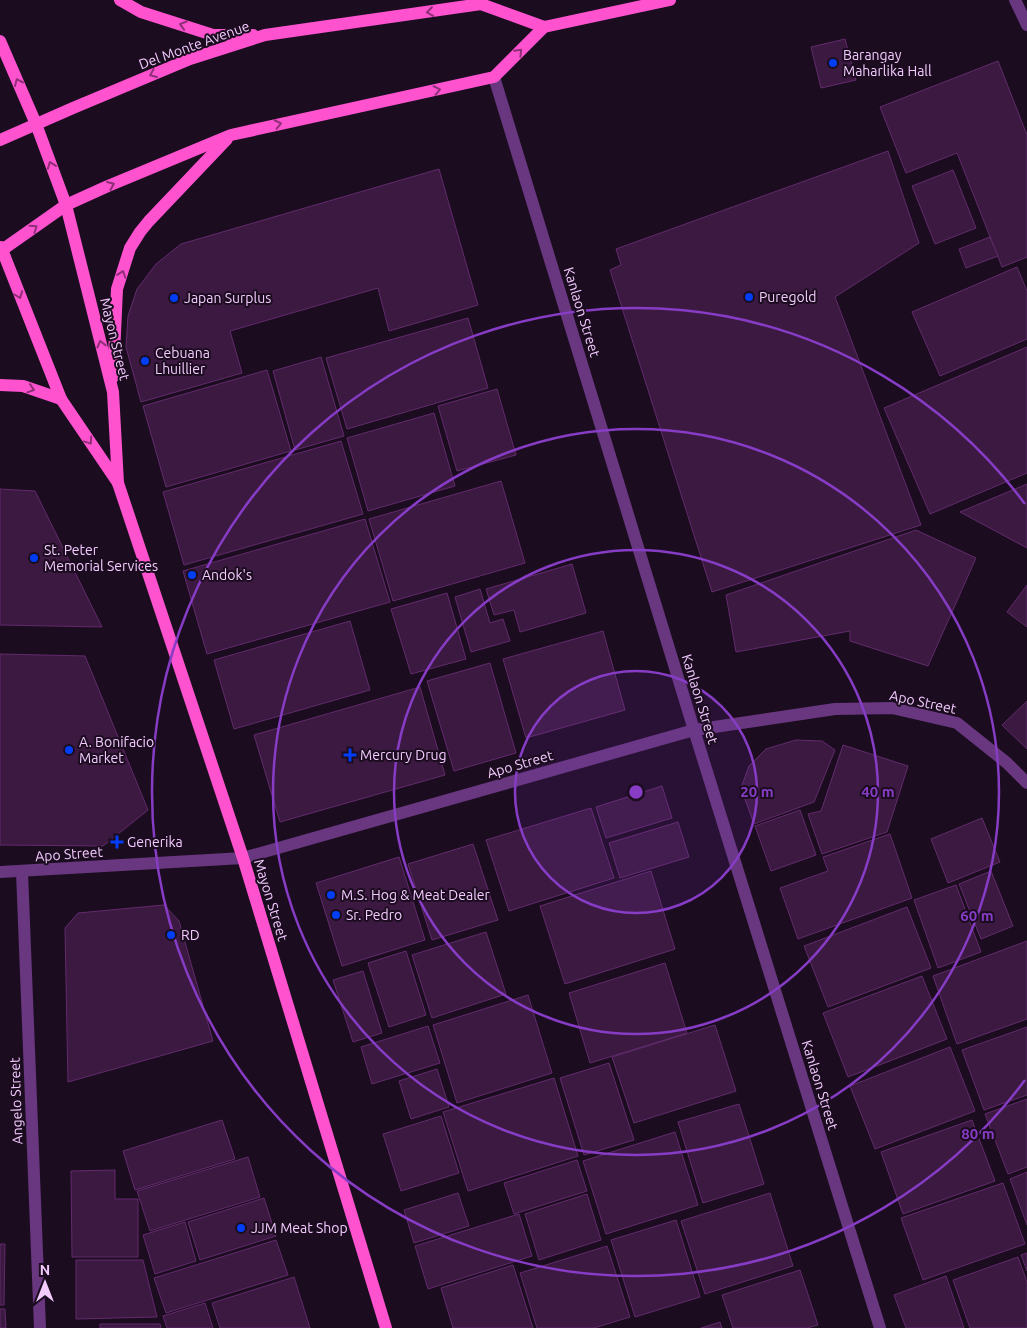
<svg xmlns="http://www.w3.org/2000/svg" width="1027" height="1328" viewBox="0 0 1027 1328" font-family="Ubuntu,sans-serif">
	<rect width="100%" height="100%" fill="#1c0c20"/>
	<g fill="#3b1940" stroke="#622b6c">
		<path d="M 845,39 L 856,80 L 821,88 L 811,47 Z"/>
		<path d="M 998,61 L 1027,135 L 1027,257 L 1002,267 L 957,153 L 906,173 L 880,107 Z"/>
		<path d="M 888,151 L 919,243 L 835,297 L 921,525 L 712,592 L 610,270 L 621,265 L 616,249 Z"/>
		<path d="M 439,169 L 478,305 L 389,331 L 378,288 L 230,331 L 242,373 L 141,402 L 126,347 L 128,316 L 137,289 L 156,264 L 181,244 Z"/>
		<path d="M 953,170 L 976,228 L 935,244 L 912,186 Z"/>
		<path d="M 990,237 L 998,256 L 966,268 L 959,249 Z"/>
		<path d="M 1017,267 L 1027,291 L 1027,339 L 940,376 L 912,312 Z"/>
		<path d="M 468,318 L 488,388 L 347,429 L 326,358 Z"/>
		<path d="M 1027,347 L 1027,473 L 930,514 L 884,408 Z"/>
		<path d="M 321,357 L 344,436 L 295,450 L 273,371 Z"/>
		<path d="M 267,370 L 291,451 L 166,487 L 143,406 Z"/>
		<path d="M 497,389 L 516,455 L 457,471 L 438,406 Z"/>
		<path d="M 434,413 L 455,486 L 368,511 L 347,438 Z"/>
		<path d="M 341,441 L 363,514 L 184,565 L 163,492 Z"/>
		<path d="M 501,481 L 525,563 L 393,601 L 369,519 Z"/>
		<path d="M 1027,484 L 1027,548 L 960,512 Z"/>
		<path d="M 0,489 L 35,491 L 102,627 L 0,625 Z"/>
		<path d="M 365,519 L 390,602 L 207,654 L 183,571 Z"/>
		<path d="M 916,530 L 976,558 L 928,666 L 850,641 L 850,631 L 736,652 L 726,595 Z"/>
		<path d="M 572,564 L 586,613 L 520,632 L 514,610 L 494,615 L 486,589 Z"/>
		<path d="M 1027,585 L 1027,627 L 1007,612 Z"/>
		<path d="M 480,589 L 490,623 L 503,619 L 510,641 L 471,652 L 455,597 Z"/>
		<path d="M 447,593 L 466,659 L 411,674 L 391,609 Z"/>
		<path d="M 350,621 L 370,690 L 234,729 L 214,660 Z"/>
		<path d="M 603,631 L 625,710 L 526,738 L 503,659 Z"/>
		<path d="M 0,654 L 85,656 L 148,810 L 103,846 L 0,845 Z"/>
		<path d="M 490,663 L 516,753 L 454,771 L 427,681 Z"/>
		<path d="M 420,687 L 445,775 L 280,822 L 254,735 Z"/>
		<path d="M 1027,701 L 1027,749 L 1002,725 Z"/>
		<path d="M 796,740 L 822,741 L 835,750 L 814,802 L 754,824 L 741,788 L 749,766 L 766,749 Z"/>
		<path d="M 843,745 L 908,766 L 887,832 L 822,854 L 808,814 L 821,811 Z"/>
		<path d="M 662,786 L 672,818 L 606,838 L 596,807 Z"/>
		<path d="M 591,808 L 614,878 L 509,911 L 486,840 Z"/>
		<path d="M 800,810 L 816,855 L 771,871 L 755,826 Z"/>
		<path d="M 982,818 L 1000,862 L 948,883 L 931,839 Z"/>
		<path d="M 678,822 L 689,857 L 620,878 L 609,843 Z"/>
		<path d="M 890,834 L 912,898 L 798,939 L 780,888 L 828,871 L 823,857 Z"/>
		<path d="M 473,844 L 498,920 L 432,940 L 408,864 Z"/>
		<path d="M 399,857 L 425,940 L 342,966 L 316,883 Z"/>
		<path d="M 651,871 L 675,949 L 565,984 L 540,906 Z"/>
		<path d="M 991,871 L 1013,926 L 981,939 L 959,884 Z"/>
		<path d="M 956,885 L 981,952 L 938,968 L 914,900 Z"/>
		<path d="M 164,905 L 179,921 L 213,1041 L 68,1082 L 65,928 L 78,913 Z"/>
		<path d="M 907,907 L 931,968 L 828,1007 L 804,946 Z"/>
		<path d="M 486,932 L 506,994 L 432,1018 L 412,955 Z"/>
		<path d="M 1027,941 L 1027,1019 L 957,1044 L 933,976 Z"/>
		<path d="M 406,951 L 426,1015 L 389,1027 L 368,963 Z"/>
		<path d="M 665,963 L 687,1033 L 590,1063 L 569,993 Z"/>
		<path d="M 363,971 L 382,1033 L 353,1042 L 333,980 Z"/>
		<path d="M 922,976 L 947,1039 L 848,1077 L 823,1013 Z"/>
		<path d="M 528,995 L 552,1073 L 457,1103 L 433,1025 Z"/>
		<path d="M 715,1025 L 736,1091 L 634,1123 L 612,1057 Z"/>
		<path d="M 428,1026 L 440,1063 L 372,1084 L 361,1047 Z"/>
		<path d="M 1027,1027 L 1027,1095 L 984,1110 L 962,1050 Z"/>
		<path d="M 950,1047 L 975,1111 L 875,1149 L 850,1086 Z"/>
		<path d="M 609,1063 L 634,1140 L 584,1155 L 560,1078 Z"/>
		<path d="M 437,1069 L 449,1107 L 411,1119 L 399,1081 Z"/>
		<path d="M 554,1078 L 578,1156 L 468,1191 L 443,1112 Z"/>
		<path d="M 1027,1099 L 1027,1167 L 1008,1174 L 985,1114 Z"/>
		<path d="M 739,1104 L 764,1184 L 703,1203 L 678,1122 Z"/>
		<path d="M 441,1116 L 459,1173 L 401,1191 L 383,1134 Z"/>
		<path d="M 222,1120 L 235,1159 L 135,1190 L 123,1151 Z"/>
		<path d="M 972,1120 L 995,1181 L 903,1214 L 881,1152 Z"/>
		<path d="M 675,1132 L 698,1205 L 606,1234 L 583,1161 Z"/>
		<path d="M 248,1157 L 260,1197 L 150,1231 L 137,1191 Z"/>
		<path d="M 577,1160 L 587,1191 L 514,1214 L 504,1183 Z"/>
		<path d="M 115,1170 L 115,1199 L 138,1199 L 138,1257 L 72,1257 L 71,1171 Z"/>
		<path d="M 1027,1172 L 1027,1225 L 1010,1179 Z"/>
		<path d="M 1003,1183 L 1025,1244 L 923,1280 L 901,1218 Z"/>
		<path d="M 458,1193 L 469,1226 L 414,1243 L 404,1210 Z"/>
		<path d="M 770,1193 L 793,1266 L 705,1294 L 681,1221 Z"/>
		<path d="M 587,1194 L 601,1240 L 539,1260 L 525,1214 Z"/>
		<path d="M 264,1198 L 276,1236 L 200,1260 L 188,1222 Z"/>
		<path d="M 519,1214 L 532,1256 L 428,1289 L 415,1246 Z"/>
		<path d="M 676,1220 L 700,1297 L 635,1317 L 611,1240 Z"/>
		<path d="M 185,1222 L 196,1261 L 155,1274 L 143,1235 Z"/>
		<path d="M 276,1240 L 288,1275 L 166,1313 L 154,1278 Z"/>
		<path d="M 0,1244 L 5,1244 L 4,1305 L 0,1305 Z"/>
		<path d="M 607,1246 L 630,1317 L 594,1328 L 537,1328 L 520,1273 Z"/>
		<path d="M 1027,1253 L 1027,1271 L 1021,1255 Z"/>
		<path d="M 1018,1257 L 1027,1282 L 1027,1328 L 970,1328 L 953,1280 Z"/>
		<path d="M 76,1260 L 143,1260 L 157,1317 L 76,1319 Z"/>
		<path d="M 513,1265 L 533,1328 L 453,1328 L 441,1288 Z"/>
		<path d="M 800,1270 L 818,1325 L 807,1328 L 733,1328 L 722,1295 Z"/>
		<path d="M 946,1276 L 964,1328 L 906,1328 L 894,1295 Z"/>
		<path d="M 294,1277 L 310,1328 L 220,1328 L 212,1303 Z"/>
		<path d="M 205,1303 L 213,1328 L 167,1328 L 163,1316 Z"/>
		<path d="M 0,1309 L 5,1309 L 6,1328 L 0,1328 Z"/>
		<path d="M 720,1322 L 722,1328 L 701,1328 Z"/>
		<path d="M 100,1324 L 160,1324 L 161,1328 L 100,1328 Z"/>
	</g>
	<g fill="none" stroke-linecap="round" stroke-linejoin="round">
		<g stroke="#68377f" stroke-width="12">
			<path d="M 1015,0 L 1027,25"/>
			<path d="M 494,77 L 694,730 L 880,1328"/>
			<path d="M 0,872 L 243,858 L 694,730 L 835,709 L 892,708 L 957,723 L 1007,763 L 1027,783"/>
			<path d="M 22,872 L 40,1328"/>
		</g>
		<g stroke="#ff52cf" stroke-width="12">
			<path d="M 120,0 L 141,12 L 213,35 L 253,35"/>
			<path d="M 0,41 L 36,124 L 66,205 L 113,392 L 118,483 L 243,858 L 386,1328"/>
			<path d="M 0,140 L 73,108 L 190,59 L 265,35 L 481,4 L 544,27 L 670,0"/>
			<path d="M 1,247 L 61,399 L 118,483"/>
			<path d="M 0,255 L 2,250 L 66,205 L 108,186 L 231,135 L 494,77 L 544,27"/>
			<path d="M 113,377 L 117,289 L 130,248 L 140,232 L 149,221 L 227,139"/>
			<path d="M 0,385 L 23,386 L 61,399"/>
		</g>
	</g>
	<defs><path id="oneway-chevron" d="M-2-3.5L2.5 0L-2 3.5" fill="none" stroke-width="1.6" stroke-linecap="round" stroke-linejoin="round" transform="scale(1.25)"/></defs>
	<g stroke="#8e2f78">
		<use href="#oneway-chevron" transform="translate(430 12) rotate(172)"/>
		<use href="#oneway-chevron" transform="translate(183 25) rotate(-163)"/>
		<use href="#oneway-chevron" transform="translate(519 52) rotate(-45)"/>
		<use href="#oneway-chevron" transform="translate(153 74) rotate(157)"/>
		<use href="#oneway-chevron" transform="translate(18 82) rotate(-114)"/>
		<use href="#oneway-chevron" transform="translate(437 90) rotate(-12)"/>
		<use href="#oneway-chevron" transform="translate(278 124) rotate(-12)"/>
		<use href="#oneway-chevron" transform="translate(51 165) rotate(-110)"/>
		<use href="#oneway-chevron" transform="translate(111 185) rotate(-23)"/>
		<use href="#oneway-chevron" transform="translate(34 228) rotate(-34)"/>
		<use href="#oneway-chevron" transform="translate(122 274) rotate(-71)"/>
		<use href="#oneway-chevron" transform="translate(19 295) rotate(69)"/>
		<use href="#oneway-chevron" transform="translate(101 344) rotate(-104)"/>
		<use href="#oneway-chevron" transform="translate(31 389) rotate(18)"/>
		<use href="#oneway-chevron" transform="translate(89 441) rotate(56)"/>
	</g>
	<circle cx="636" cy="792" r="121" fill="#873cc5" fill-opacity=".12"/>
	<g fill="none" stroke="#873cc5" stroke-width="2.5">
		<circle cx="636" cy="792" r="121"/>
		<circle cx="636" cy="792" r="242"/>
		<circle cx="636" cy="792" r="363"/>
		<path d="M1025 1080A484 484 0 1 1 1025 504"/>
	</g>
	<g fill="#003df6" stroke="#1c0c20" stroke-width="2">
		<circle cx="833" cy="63" r="5"/>
		<circle cx="749" cy="297" r="5"/>
		<circle cx="174" cy="298" r="5"/>
		<circle cx="145" cy="361" r="5"/>
		<circle cx="34" cy="558" r="5"/>
		<circle cx="192" cy="575" r="5"/>
		<circle cx="69" cy="750" r="5"/>
		<path d="M347.5 747.5h5v5h5v5h-5v5h-5v-5h-5v-5h5z"/>
		<path d="M114.5 834.5h5v5h5v5h-5v5h-5v-5h-5v-5h5z"/>
		<circle cx="331" cy="895" r="5"/>
		<circle cx="336" cy="915" r="5"/>
		<circle cx="171" cy="935" r="5"/>
		<circle cx="241" cy="1228" r="5"/>
	</g>
	<g text-anchor="middle" stroke-width="4" stroke-linejoin="round" paint-order="stroke">
		<g font-size="14" fill="#f3cbff" stroke="#1c0c20">
			<text transform="translate(194 45) rotate(-20)" y="5">Del Monte Avenue</text>
			<text transform="translate(582 312) rotate(73)" y="5">Kanlaon Street</text>
			<text transform="translate(115 339) rotate(76)" y="5">Mayon Street</text>
			<text transform="translate(700 699) rotate(73)" y="5">Kanlaon Street</text>
			<text transform="translate(923 702) rotate(12)" y="5">Apo Street</text>
			<text transform="translate(520 764) rotate(-16)" y="5">Apo Street</text>
			<text transform="translate(69 854) rotate(-4)" y="5">Apo Street</text>
			<text transform="translate(271 900) rotate(73)" y="5">Mayon Street</text>
			<text transform="translate(820 1085) rotate(73)" y="5">Kanlaon Street</text>
			<text transform="translate(16 1101) rotate(-92)" y="5">Angelo Street</text>
		</g>
		<g font-size="14" fill="#f3cbff" stroke="#1c0c20" text-anchor="start">
			<text x="843" y="60">Barangay<tspan x="843" dy="16">Maharlika Hall</tspan></text>
			<text x="759" y="302">Puregold</text>
			<text x="184" y="303">Japan Surplus</text>
			<text x="155" y="358">Cebuana<tspan x="155" dy="16">Lhuillier</tspan></text>
			<text x="44" y="555">St. Peter<tspan x="44" dy="16">Memorial Services</tspan></text>
			<text x="202" y="580">Andok's</text>
			<text x="79" y="747">A. Bonifacio<tspan x="79" dy="16">Market</tspan></text>
			<text x="360" y="760">Mercury Drug</text>
			<text x="127" y="847">Generika</text>
			<text x="341" y="900">M.S. Hog &amp; Meat Dealer</text>
			<text x="346" y="920">Sr. Pedro</text>
			<text x="181" y="940">RD</text>
			<text x="251" y="1233">JJM Meat Shop</text>
		</g>
	</g>
	<circle cx="636" cy="792" r="8" fill="#873cc5" stroke="#1c0c20" stroke-width="2.5"/>
	<g font-size="15" text-anchor="middle" font-weight="bold" fill="#873cc5" stroke="#1c0c20" stroke-width="4" stroke-linejoin="round" paint-order="stroke">
		<text x="757" y="797">20 m</text>
		<text x="878" y="797">40 m</text>
		<text x="977" y="921">60 m</text>
		<text x="978" y="1139">80 m</text>
	</g>
	<g transform="translate(45 1283)" stroke="#1c0c20" stroke-width="4" paint-order="stroke">
	<path d="M0-4L9 19L0 12L-9 19Z" fill="#f3cbff"/>
	<text y="-8" font-size="14" font-weight="bold" text-anchor="middle" fill="#f3cbff">N</text>
	</g>
</svg>
